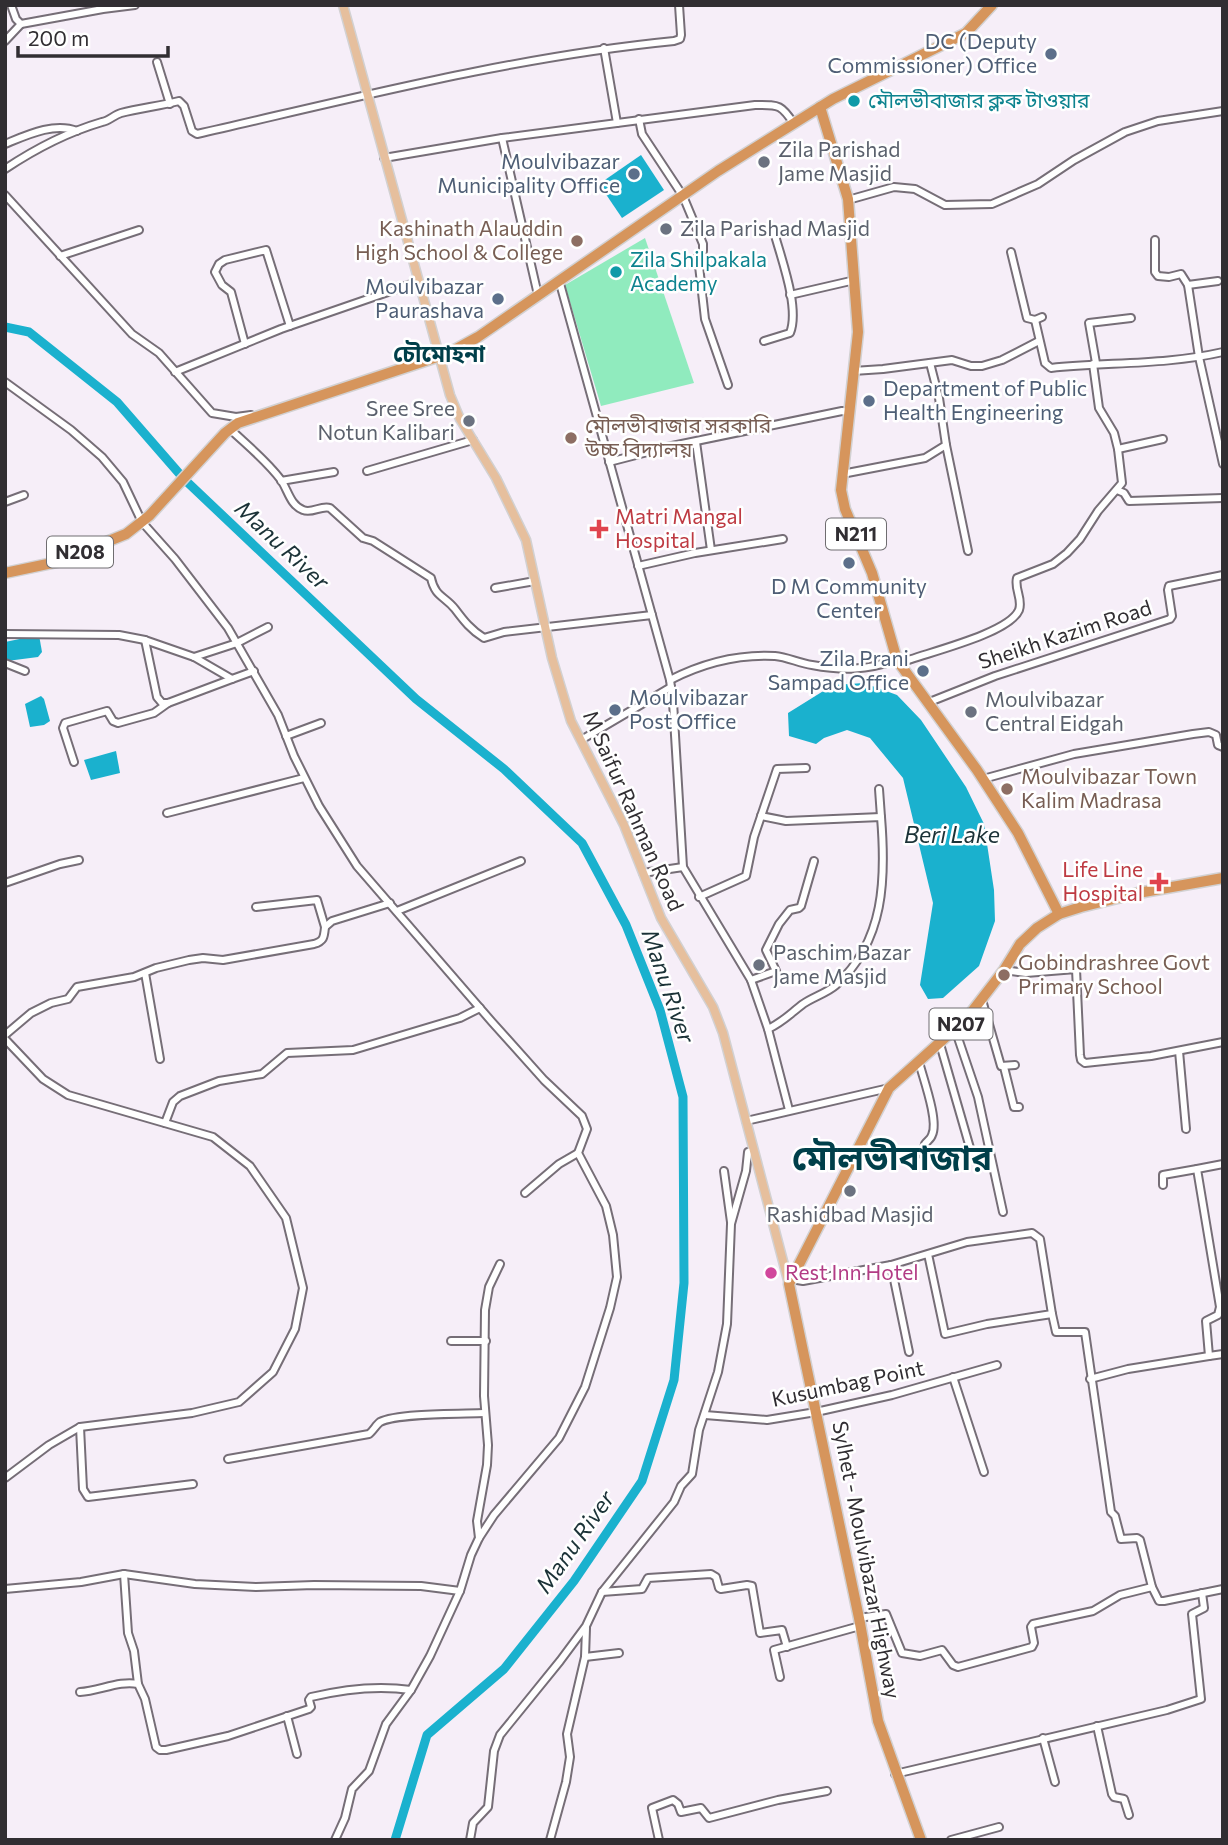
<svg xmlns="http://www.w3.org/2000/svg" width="1228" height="1845" viewBox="0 0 1228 1845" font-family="Commissioner,'Noto Sans Bengali',sans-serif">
	<rect width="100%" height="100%" fill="#f6eef8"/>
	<path fill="#90ebbe" d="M 645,238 L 694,383 L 601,406 L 565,285 Z"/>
	<g fill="#1ab1ce">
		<path d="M 641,155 L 664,190 L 622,218 L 599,184 Z"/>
		<path d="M 39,635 L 42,652 L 38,657 L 7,661 L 5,642 Z"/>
		<path d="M 864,683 L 897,695 L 921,720 L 966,787 L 984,824 L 994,890 L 995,921 L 979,966 L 943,998 L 928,999 L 920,985 L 933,903 L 903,778 L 870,738 L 847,730 L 824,738 L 816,744 L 789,736 L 788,713 L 833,685 Z"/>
		<path d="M 41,696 L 44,699 L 50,721 L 44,725 L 30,727 L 25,704 Z"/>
		<path d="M 116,751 L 120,773 L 91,780 L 84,760 Z"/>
	</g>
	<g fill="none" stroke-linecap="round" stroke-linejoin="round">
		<path stroke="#1ab1ce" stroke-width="9" d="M 5,327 L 29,332 L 117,402 L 184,479 L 416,699 L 504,769 L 582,843 L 626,925 L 660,1010 L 683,1097 L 684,1283 L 674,1380 L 642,1481 L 574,1581 L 504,1669 L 427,1735 L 395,1840"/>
		<defs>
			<g id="minor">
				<path d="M 11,5 L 16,19 L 21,24 L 103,9 L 135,5"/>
				<path d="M 5,41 L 21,24"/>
				<path d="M 604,48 L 617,123"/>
				<path d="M 157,62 L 170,104"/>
				<path d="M 639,119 L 642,134 L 683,196 L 703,244 L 703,251 L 698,257 L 705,319 L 728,385"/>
				<path d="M 502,138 L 538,295"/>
				<path d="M 5,144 C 27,135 54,122 77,131"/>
				<path d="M 384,158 L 502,138 L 755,105 C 779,105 781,104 794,124"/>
				<path d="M 5,169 C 35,149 68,132 102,122 C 109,121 114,115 121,113 C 140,108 160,106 179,101 L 184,106 L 192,131 L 197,134 C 355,98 512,57 674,41 L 680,39 L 681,35 L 679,5"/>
				<path d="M 5,195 L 132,334 L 159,353 L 212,413 L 236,417 L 251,415"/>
				<path d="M 848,200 L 894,187 L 915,189 L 945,205 L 992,204 L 1038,184 L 1074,160 L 1125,132 L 1158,121 L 1223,111"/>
				<path d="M 1155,240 L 1155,272 L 1158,276 L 1169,277 L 1181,274 L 1188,285 L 1199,357 L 1223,464"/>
				<path d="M 1011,252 L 1027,318 L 1035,320 L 1042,317"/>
				<path d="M 60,256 L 139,230"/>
				<path d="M 559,280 L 670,680 L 673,702 L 683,867 L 751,980 L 768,1029 L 789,1110"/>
				<path d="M 1188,285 L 1218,281"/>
				<path d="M 790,295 L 855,280"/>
				<path d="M 1035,320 L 1045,363 L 1051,368 C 1109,362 1166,365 1223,352"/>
				<path d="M 764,341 L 790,333 C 800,308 781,258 774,232"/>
				<path d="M 245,344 L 231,292 L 222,285 L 215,272 L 219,264 L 225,260 L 266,250 L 290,326"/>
				<path d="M 1096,363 L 1089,323 L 1131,318"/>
				<path d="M 853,371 L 883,369 L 952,360 L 971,366 L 982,366 L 1002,360 L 1039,341"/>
				<path d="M 175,372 L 281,329 L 417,282"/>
				<path d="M 5,382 L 71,430 L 102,457 L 123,482 L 142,522 L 175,559 L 228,628 L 278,715 L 294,756 L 319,806 L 357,866 L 492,1022 L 544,1080 L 582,1116 L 587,1129 L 578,1153 L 606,1206 L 613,1235 L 617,1277 L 610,1308 L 585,1387 L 559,1438 L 494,1515 L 479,1538 L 471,1555 L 460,1591 L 430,1656 L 411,1690 L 386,1724 L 369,1771 L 352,1789 L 345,1818 L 335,1840"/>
				<path d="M 230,429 C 247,445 267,461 281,480 C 288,490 290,505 303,510 C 312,514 321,505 330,508 L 363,538 L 373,541 L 431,578 C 435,597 445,596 455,609 C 464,621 471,630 484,638 L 504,632 L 652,615"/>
				<path d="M 696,442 L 711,550"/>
				<path d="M 946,445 L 968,551"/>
				<path d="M 1118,449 L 1163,439"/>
				<path d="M 609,462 L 667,447 L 842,411 L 849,412"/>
				<path d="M 367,471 L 473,440"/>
				<path d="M 842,474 L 925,458 L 946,445 L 939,398 L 930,363"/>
				<path d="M 281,481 L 334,472"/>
				<path d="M 1117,490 L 1124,493 L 1129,501 L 1223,498"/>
				<path d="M 5,502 L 24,495"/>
				<path d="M 638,566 L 695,553 L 783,539"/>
				<path d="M 495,588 L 535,581"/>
				<path d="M 5,634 L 119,635 L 145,640 L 194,657 L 232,679 L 254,671"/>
				<path d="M 145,640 L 157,697 L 162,703 L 168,703 L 232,679"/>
				<path d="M 194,657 L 237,643 L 268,627"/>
				<path d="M 5,663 L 25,671"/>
				<path d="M 900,663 C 925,653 1009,634 1019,610 C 1023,599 1014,589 1017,578 L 1053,564 L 1067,553 L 1080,539 L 1098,511 L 1122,483 L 1118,449 L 1114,433 L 1099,408 L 1093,364"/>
				<path d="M 670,680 C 703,663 737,654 775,656 C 787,657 799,663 812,665 C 844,671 866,670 897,660"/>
				<path d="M 927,703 L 995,676 L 1170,619 L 1172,616 L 1168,590 L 1169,586 L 1223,575"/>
				<path d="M 286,736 L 321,723"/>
				<path d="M 581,740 L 671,687"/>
				<path d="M 74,762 L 63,728 L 65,723 L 107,711 L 113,721 L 118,723 L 154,713 L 168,703"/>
				<path d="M 983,779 L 1074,754 L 1193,734 L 1209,732 L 1216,735 L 1218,745 L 1223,747"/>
				<path d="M 879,789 L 881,817"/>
				<path d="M 167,813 L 304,778"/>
				<path d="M 761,816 L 786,821 L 881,817 C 886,878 885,941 836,985 C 827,993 813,997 803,1004 C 791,1013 783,1022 768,1029"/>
				<path d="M 643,873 L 683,867"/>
				<path d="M 5,883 L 60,864 L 79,860"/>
				<path d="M 699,897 L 746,876 L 754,837 L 777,769 L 806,768"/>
				<path d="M 256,907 L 317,900 L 325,927"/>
				<path d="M 397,911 L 521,861"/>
				<path d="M 1004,970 L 1026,973 L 1076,969 L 1080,1055 L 1081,1060 L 1085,1063 L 1151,1056 L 1223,1042"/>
				<path d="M 145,973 L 160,1059"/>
				<path d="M 751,980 L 776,971 L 766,950 L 779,924 L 790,910 L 799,908 L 801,906 L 814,861"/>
				<path d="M 982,1000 L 1001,1066 L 1015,1065"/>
				<path d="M 955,1029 L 978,1097 L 1003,1212"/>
				<path d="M 5,1035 L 31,1013 L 51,1003 L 68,999 L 77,987 L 134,977 L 156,968 L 189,960 L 203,958 L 223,960 L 314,944 C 324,941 324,937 325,927 L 332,921 L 390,903"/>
				<path d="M 5,1039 L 43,1079 L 68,1095 L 213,1137 L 250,1166 L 286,1218 L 303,1288 L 295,1329 L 273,1372 L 239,1402 L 192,1413 L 80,1427 L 49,1445 L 5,1478"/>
				<path d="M 940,1044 L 970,1148"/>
				<path d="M 1179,1051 L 1186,1129"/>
				<path d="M 919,1062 C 923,1078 939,1121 932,1135 C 931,1139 927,1141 925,1144 L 923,1155"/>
				<path d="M 1004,1067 L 1014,1107 L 1019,1107"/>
				<path d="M 746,1121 L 889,1088"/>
				<path d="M 165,1123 L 173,1102 L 180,1096 L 219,1081 L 262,1074 L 287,1053 L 353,1050 L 460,1018 L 480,1008"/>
				<path d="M 724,1171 L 731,1222"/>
				<path d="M 1163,1185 L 1163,1175 L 1197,1169"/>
				<path d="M 525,1193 L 559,1164 L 578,1153"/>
				<path d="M 891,1265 L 909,1352"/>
				<path d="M 791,1279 L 803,1281 L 891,1265 L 967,1242 L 1032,1233 L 1040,1239 L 1052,1314 L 987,1324 L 945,1334 L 928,1254"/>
				<path d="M 1052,1314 L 1056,1332 L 1085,1332 L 1111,1512 L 1115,1516 L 1121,1539 L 1137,1538 L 1140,1540 L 1152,1587"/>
				<path d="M 451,1341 L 486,1341"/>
				<path d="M 1209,1356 L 1223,1354"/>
				<path d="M 953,1377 L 984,1472"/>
				<path d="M 1090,1379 L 1128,1369 L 1209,1356 L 1206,1321 L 1218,1315 L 1220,1307 L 1197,1169 L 1223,1164"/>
				<path d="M 705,1415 L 767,1420 L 816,1412 L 892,1395 L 997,1365"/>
				<path d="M 80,1427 L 83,1489 L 88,1497 L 193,1484"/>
				<path d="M 228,1459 L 369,1434 C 373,1431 376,1425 380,1422 C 397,1413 463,1414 484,1413"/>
				<path d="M 479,1538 L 477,1521 L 487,1465 L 488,1445 L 484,1396 L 485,1310 L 489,1287 L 500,1264"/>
				<path d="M 124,1574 L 128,1633 L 134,1651 L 138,1684"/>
				<path d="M 5,1589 L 81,1582 L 124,1574 L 195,1584 L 256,1587 L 314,1585 L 421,1586 L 460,1591"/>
				<path d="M 602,1592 L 642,1589 L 648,1578 L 711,1574 L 716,1577 L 719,1588 L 721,1589 L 747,1585 L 752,1586 L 760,1633 L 782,1630 L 787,1647"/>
				<path d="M 859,1618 L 886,1614 L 902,1653 L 920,1656 L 942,1650 L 953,1665 L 958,1667 L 1032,1647 L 1034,1643 L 1031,1627 L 1033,1624 L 1093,1611 L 1120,1595 L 1152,1587 L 1159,1601 L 1164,1601 L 1223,1589"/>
				<path d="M 585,1657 L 619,1653"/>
				<path d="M 780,1677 L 774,1650 L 860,1626"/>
				<path d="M 80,1692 C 99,1691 120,1680 138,1684 L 145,1699 L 156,1747 L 160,1750 L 166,1750 L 228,1736 L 309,1709 L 311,1707 L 309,1700 L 311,1697 C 344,1689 377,1685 411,1690"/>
				<path d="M 287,1716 L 297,1754"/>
				<path d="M 1097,1726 L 1112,1794 L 1114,1797 L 1124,1799 L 1129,1815"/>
				<path d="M 1043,1738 L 1055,1782"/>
				<path d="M 895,1774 L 1167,1710 L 1201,1699 L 1192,1614 L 1204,1608 L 1202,1593"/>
				<path d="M 470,1840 L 473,1823 L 488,1807 L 494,1751 L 500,1735 L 560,1661 L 586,1626 L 602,1592 L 674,1502 L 681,1486 L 692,1474 L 699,1430 L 718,1372 L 727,1324 L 731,1224 L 746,1171 L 748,1152 L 754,1151"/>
				<path d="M 550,1840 L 566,1782 L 570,1757 L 567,1734 L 585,1657 L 586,1628"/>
				<path d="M 659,1840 L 652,1808 L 673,1800 L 678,1804 L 681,1812 L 701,1808 L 709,1818 L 778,1800 L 827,1791"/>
				<path d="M 951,1840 L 999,1827"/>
			</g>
			<path id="major" d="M 343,5 L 450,395 L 460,419 L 496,478 L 526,540 L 552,658 L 571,721 L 624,825 L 661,918 L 713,1007 L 723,1033 L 789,1284"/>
			<g id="highway">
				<path d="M 820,107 L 848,199 L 858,332 L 841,490 L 845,509 L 872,573 L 897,660 L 977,770 L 1018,833 L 1059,914"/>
				<path d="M 5,573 L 57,562 L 126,534 L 149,516 L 225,433 L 238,423 L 449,353 L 478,337 L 718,171 L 833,99 L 966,33 L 992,5"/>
				<path d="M 921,1840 L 878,1721 L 859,1618 L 789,1284 L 889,1088 L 967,1018 L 1004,970 L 1020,944 L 1037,928 L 1059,914 L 1081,907 L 1138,893 L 1223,878"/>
			</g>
		</defs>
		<use href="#minor" stroke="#766e77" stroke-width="10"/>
		<use href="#major" stroke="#d2d1d2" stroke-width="11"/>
		<use href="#highway" stroke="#d2d1d2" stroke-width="13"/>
		<use href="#minor" stroke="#fff" stroke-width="6"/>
		<use href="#major" stroke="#e6bf9d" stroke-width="8"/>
		<use href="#highway" stroke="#d6955c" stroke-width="10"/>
	</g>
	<g fill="#5c6f8a" stroke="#fff" stroke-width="2.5">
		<circle cx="1051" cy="54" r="7"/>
		<circle cx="634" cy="174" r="7"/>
		<circle cx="498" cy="299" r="7"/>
		<circle cx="869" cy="401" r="7"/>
		<circle cx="849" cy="563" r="7"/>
		<circle cx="923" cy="671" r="7"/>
		<circle cx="615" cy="710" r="7"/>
	</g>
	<g fill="#0f9aa8" stroke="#fff" stroke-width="2.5">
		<circle cx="854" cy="101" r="7"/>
		<circle cx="616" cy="272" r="7"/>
	</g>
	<g fill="#6b7280" stroke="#fff" stroke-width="2.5">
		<circle cx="764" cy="162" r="7"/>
		<circle cx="666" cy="229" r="7"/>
		<circle cx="469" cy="421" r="7"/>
		<circle cx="971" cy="712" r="7"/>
		<circle cx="759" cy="965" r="7"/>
		<circle cx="850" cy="1191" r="7"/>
	</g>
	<g fill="#8d6e63" stroke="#fff" stroke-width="2.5">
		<circle cx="577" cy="241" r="7"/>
		<circle cx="571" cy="438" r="7"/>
		<circle cx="1007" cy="789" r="7"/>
		<circle cx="1004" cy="975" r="7"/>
	</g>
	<g fill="#e0444e" stroke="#fff" stroke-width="2.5">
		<path d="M595.5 518.5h7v7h7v7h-7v7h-7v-7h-7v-7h7z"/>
		<path d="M1155.5 871.5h7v7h7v7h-7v7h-7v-7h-7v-7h7z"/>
	</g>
	<circle fill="#d1479c" stroke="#fff" stroke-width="2.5" cx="771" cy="1273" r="7"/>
	<g text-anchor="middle" stroke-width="5" stroke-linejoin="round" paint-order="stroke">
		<g fill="#fff" stroke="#6f6d70" stroke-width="2">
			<rect x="826" y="518.5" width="60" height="31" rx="5"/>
			<rect x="47" y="536.5" width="66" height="31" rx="5"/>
			<rect x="929.5" y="1008.5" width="63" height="31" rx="5"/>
		</g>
		<g font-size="19" font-weight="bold" fill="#312e32">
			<text x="856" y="541">N211</text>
			<text x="80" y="559">N208</text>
			<text x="961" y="1031">N207</text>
		</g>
		<g font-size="21" fill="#4e5e75" stroke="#fff" text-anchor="end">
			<text x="1037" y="49">DC (Deputy<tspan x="1037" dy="24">Commissioner) Office</tspan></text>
			<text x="620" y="169">Moulvibazar<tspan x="620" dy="24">Municipality Office</tspan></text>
			<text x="484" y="294">Moulvibazar<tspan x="484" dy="24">Paurashava</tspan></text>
			<text x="883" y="396" text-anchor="start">Department of Public<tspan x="883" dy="24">Health Engineering</tspan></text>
			<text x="849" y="594" text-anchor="middle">D M Community<tspan x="849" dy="24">Center</tspan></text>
			<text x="909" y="666">Zila Prani<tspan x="909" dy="24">Sampad Office</tspan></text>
			<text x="629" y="705" text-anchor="start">Moulvibazar<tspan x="629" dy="24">Post Office</tspan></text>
		</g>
		<g font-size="21" fill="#0d838f" stroke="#fff" text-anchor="start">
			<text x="868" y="108">মৌলভীবাজার ক্লক টাওয়ার</text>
			<text x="630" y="267">Zila Shilpakala<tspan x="630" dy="24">Academy</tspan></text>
		</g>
		<g font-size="21" fill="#5b616d" stroke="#fff" text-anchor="start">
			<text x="778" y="157">Zila Parishad<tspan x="778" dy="24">Jame Masjid</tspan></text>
			<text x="680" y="236">Zila Parishad Masjid</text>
			<text x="455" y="416" text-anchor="end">Sree Sree<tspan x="455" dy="24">Notun Kalibari</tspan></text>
			<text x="985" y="707">Moulvibazar<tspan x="985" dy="24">Central Eidgah</tspan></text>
			<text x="773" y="960">Paschim Bazar<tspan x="773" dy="24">Jame Masjid</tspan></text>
			<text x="850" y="1222" text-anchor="middle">Rashidbad Masjid</text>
		</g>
		<g font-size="21" fill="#785e54" stroke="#fff" text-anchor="start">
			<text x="563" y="236" text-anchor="end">Kashinath Alauddin<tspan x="563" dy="24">High School &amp; College</tspan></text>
			<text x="585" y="433">মৌলভীবাজার সরকারি<tspan x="585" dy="24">উচ্চ বিদ্যালয়</tspan></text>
			<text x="1021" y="784">Moulvibazar Town<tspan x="1021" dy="24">Kalim Madrasa</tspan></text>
			<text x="1018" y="970">Gobindrashree Govt<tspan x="1018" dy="24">Primary School</tspan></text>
		</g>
		<g font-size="21" fill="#be3a42" stroke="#fff" text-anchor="start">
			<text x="615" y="524">Matri Mangal<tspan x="615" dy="24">Hospital</tspan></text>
			<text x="1143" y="877" text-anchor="end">Life Line<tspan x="1143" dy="24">Hospital</tspan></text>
		</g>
		<g font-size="21" fill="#312e32" stroke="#fff">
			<text transform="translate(1065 635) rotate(-18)" y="7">Sheikh Kazim Road</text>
			<text transform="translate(633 811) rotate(66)" y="7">M Saifur Rahman Road</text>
			<text transform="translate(848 1384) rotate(-12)" y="7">Kusumbag Point</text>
			<text transform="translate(866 1560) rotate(79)" y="7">Sylhet - Moulvibazar Highway</text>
		</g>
		<g font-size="21" fill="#b23c85" stroke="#fff" text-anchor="start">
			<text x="785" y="1280">Rest Inn Hotel</text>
		</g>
		<g font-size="23" font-weight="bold" fill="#003f4a" stroke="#fff">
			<text x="439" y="362">চৌমোহনা</text>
		</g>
		<g font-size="23" font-style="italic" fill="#1b3237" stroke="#fff">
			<text transform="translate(282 545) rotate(43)" y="8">Manu River</text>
			<text x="952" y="843">Beri Lake</text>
			<text transform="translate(668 986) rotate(71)" y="8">Manu River</text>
			<text transform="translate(575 1542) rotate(-55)" y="8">Manu River</text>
		</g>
		<g font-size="35" font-weight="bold" fill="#003f4a" stroke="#fff">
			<text x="892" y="1170">মৌলভীবাজার</text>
		</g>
	</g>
	<rect width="1228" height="1845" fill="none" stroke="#312e32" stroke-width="14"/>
	<path d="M18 46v10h150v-10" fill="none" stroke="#312e32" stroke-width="3.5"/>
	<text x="28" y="46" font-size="21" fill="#312e32" stroke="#ffffff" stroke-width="5" paint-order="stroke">200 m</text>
</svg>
